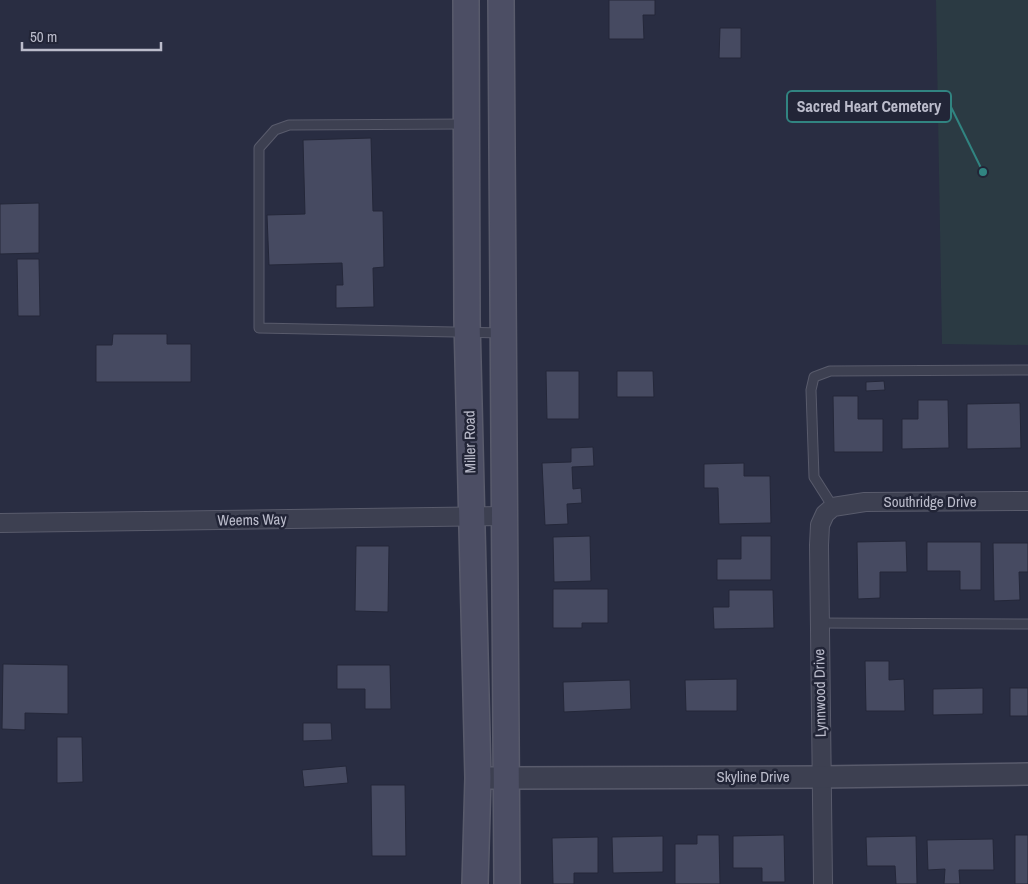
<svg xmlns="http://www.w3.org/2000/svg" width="1028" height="884" viewBox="0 0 1028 884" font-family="'Archivo Narrow',sans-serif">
	<rect width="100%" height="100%" fill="#292d42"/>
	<path fill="#2b3a43" d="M 936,0 L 1028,0 L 1028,345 L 942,344 Z"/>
	<g fill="#464a61" stroke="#242739">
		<path d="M 609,0 L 655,0 L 655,15 L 643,15 L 644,39 L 609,39 Z"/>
		<path d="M 720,28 L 741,28 L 741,58 L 719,58 Z"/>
		<path d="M 371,138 L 373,211 L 383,211 L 384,267 L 373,268 L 374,307 L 336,308 L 336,285 L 343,285 L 342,263 L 269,265 L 267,215 L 305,214 L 303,140 Z"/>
		<path d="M 39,203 L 39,253 L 0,254 L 0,204 Z"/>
		<path d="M 17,259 L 39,259 L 40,316 L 18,316 Z"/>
		<path d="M 113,334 L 167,334 L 167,344 L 191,344 L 191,382 L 96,382 L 96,345 L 112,345 Z"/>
		<path d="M 546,371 L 579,371 L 579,419 L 547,419 Z"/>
		<path d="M 617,371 L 653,371 L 654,397 L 617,397 Z"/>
		<path d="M 884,381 L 885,390 L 866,391 L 866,382 Z"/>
		<path d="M 833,396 L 858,396 L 858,419 L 883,419 L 883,452 L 834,452 Z"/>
		<path d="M 918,400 L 948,400 L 949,448 L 902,449 L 902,419 L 918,419 Z"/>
		<path d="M 1020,403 L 1021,448 L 967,449 L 967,404 Z"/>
		<path d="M 593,447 L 594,466 L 572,467 L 573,489 L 581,488 L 582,503 L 567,504 L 568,524 L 545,525 L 542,463 L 571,462 L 571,448 Z"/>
		<path d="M 744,463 L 744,476 L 770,476 L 771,523 L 719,524 L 718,488 L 704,488 L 704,464 Z"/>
		<path d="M 590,536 L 591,581 L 554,582 L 553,537 Z"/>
		<path d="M 741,536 L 771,536 L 771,580 L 717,580 L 717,559 L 741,559 Z"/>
		<path d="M 906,541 L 907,572 L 880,572 L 880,598 L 858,599 L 857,542 Z"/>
		<path d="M 927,542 L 981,542 L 981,590 L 960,590 L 960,571 L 927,571 Z"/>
		<path d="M 993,543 L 1028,543 L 1028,572 L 1019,572 L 1020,600 L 994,601 Z"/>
		<path d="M 356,546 L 389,546 L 388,612 L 355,611 Z"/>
		<path d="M 553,589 L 608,589 L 608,623 L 582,623 L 582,628 L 553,628 Z"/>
		<path d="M 729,590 L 773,590 L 774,628 L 714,629 L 713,607 L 729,607 Z"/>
		<path d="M 865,661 L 889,661 L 889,680 L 904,679 L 905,711 L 866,711 Z"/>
		<path d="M 3,664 L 68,665 L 68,714 L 25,713 L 25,730 L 2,729 Z"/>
		<path d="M 337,665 L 390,665 L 391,709 L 365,709 L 365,689 L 337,689 Z"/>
		<path d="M 737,679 L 737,711 L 686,711 L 685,680 Z"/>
		<path d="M 630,680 L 631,709 L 564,712 L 563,682 Z"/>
		<path d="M 983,688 L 983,714 L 933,715 L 933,689 Z"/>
		<rect x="1010" y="688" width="18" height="28"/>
		<path d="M 303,723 L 331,723 L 332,740 L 303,741 Z"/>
		<path d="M 57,737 L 82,737 L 83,782 L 57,783 Z"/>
		<path d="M 346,766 L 348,783 L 304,787 L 302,770 Z"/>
		<path d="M 371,785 L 405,785 L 406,856 L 372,856 Z"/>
		<path d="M 697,835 L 719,835 L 720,884 L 675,884 L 675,844 L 697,844 Z"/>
		<path d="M 784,835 L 785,882 L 762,882 L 762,868 L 733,868 L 733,836 Z"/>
		<rect x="1015" y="835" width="13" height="49"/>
		<path d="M 663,836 L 663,872 L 613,873 L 612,837 Z"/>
		<path d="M 916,836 L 917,884 L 896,884 L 895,866 L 867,866 L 866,837 Z"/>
		<path d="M 598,837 L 598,873 L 574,873 L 574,884 L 553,884 L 552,838 Z"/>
		<path d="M 993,839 L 994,870 L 959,870 L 960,884 L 944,884 L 945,869 L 928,870 L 927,840 Z"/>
	</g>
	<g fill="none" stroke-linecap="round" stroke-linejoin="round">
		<defs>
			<g id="service">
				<path d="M 465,124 L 289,125 L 275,130 L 259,148 L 259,328 L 503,333"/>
				<path d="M 833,507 L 814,477 L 811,390 L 814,377 L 830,371 L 1028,370"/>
				<path d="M 820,623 L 1028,624"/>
			</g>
			<g id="minor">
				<path d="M 0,523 L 504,516"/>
				<path d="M 823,884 L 819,545 L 820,525 L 825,514 L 833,507 L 865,502 L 1028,501"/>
			</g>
			<path id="tertiary" d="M 478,778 L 821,777 L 1028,774"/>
			<g id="secondary">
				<path d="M 466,0 L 467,320 L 478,778 L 475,884"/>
				<path d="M 501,0 L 507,884"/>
			</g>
		</defs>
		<use href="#service" stroke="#595b6c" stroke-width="11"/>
		<use href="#minor" stroke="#595b6c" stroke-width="20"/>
		<use href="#tertiary" stroke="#595b6c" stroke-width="24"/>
		<use href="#secondary" stroke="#595b6c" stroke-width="28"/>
		<use href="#service" stroke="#3d4051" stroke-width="9"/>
		<use href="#minor" stroke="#3d4051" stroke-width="18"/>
		<use href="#tertiary" stroke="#3d4051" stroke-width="21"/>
		<use href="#secondary" stroke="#4c4e64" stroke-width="25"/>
	</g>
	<g text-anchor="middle" stroke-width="5" stroke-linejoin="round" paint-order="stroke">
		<g font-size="15" fill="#bbbccb" stroke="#222537">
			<text transform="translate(470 442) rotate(-91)" y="5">Miller Road</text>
			<text x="930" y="507">Southridge Drive</text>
			<text transform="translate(252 520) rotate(-1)" y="5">Weems Way</text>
			<text transform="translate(820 693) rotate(-91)" y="5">Lynnwood Drive</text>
			<text x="753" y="782">Skyline Drive</text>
		</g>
	</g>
	<path fill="none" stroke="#318481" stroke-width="2" d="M983 172L951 107"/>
	<circle fill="#318481" stroke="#222537" stroke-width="2" cx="983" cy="172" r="5"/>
	<rect fill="#222537" stroke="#318481" stroke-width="2" x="787" y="91" width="164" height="31" rx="5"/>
	<g font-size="16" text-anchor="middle" font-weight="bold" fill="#bbbccb">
		<text x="869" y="112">Sacred Heart Cemetery</text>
	</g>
	<path d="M22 42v8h139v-8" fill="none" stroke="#bbbccb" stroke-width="2.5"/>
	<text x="30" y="42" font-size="15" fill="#bbbccb" stroke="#222537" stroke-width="4" paint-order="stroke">50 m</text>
</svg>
